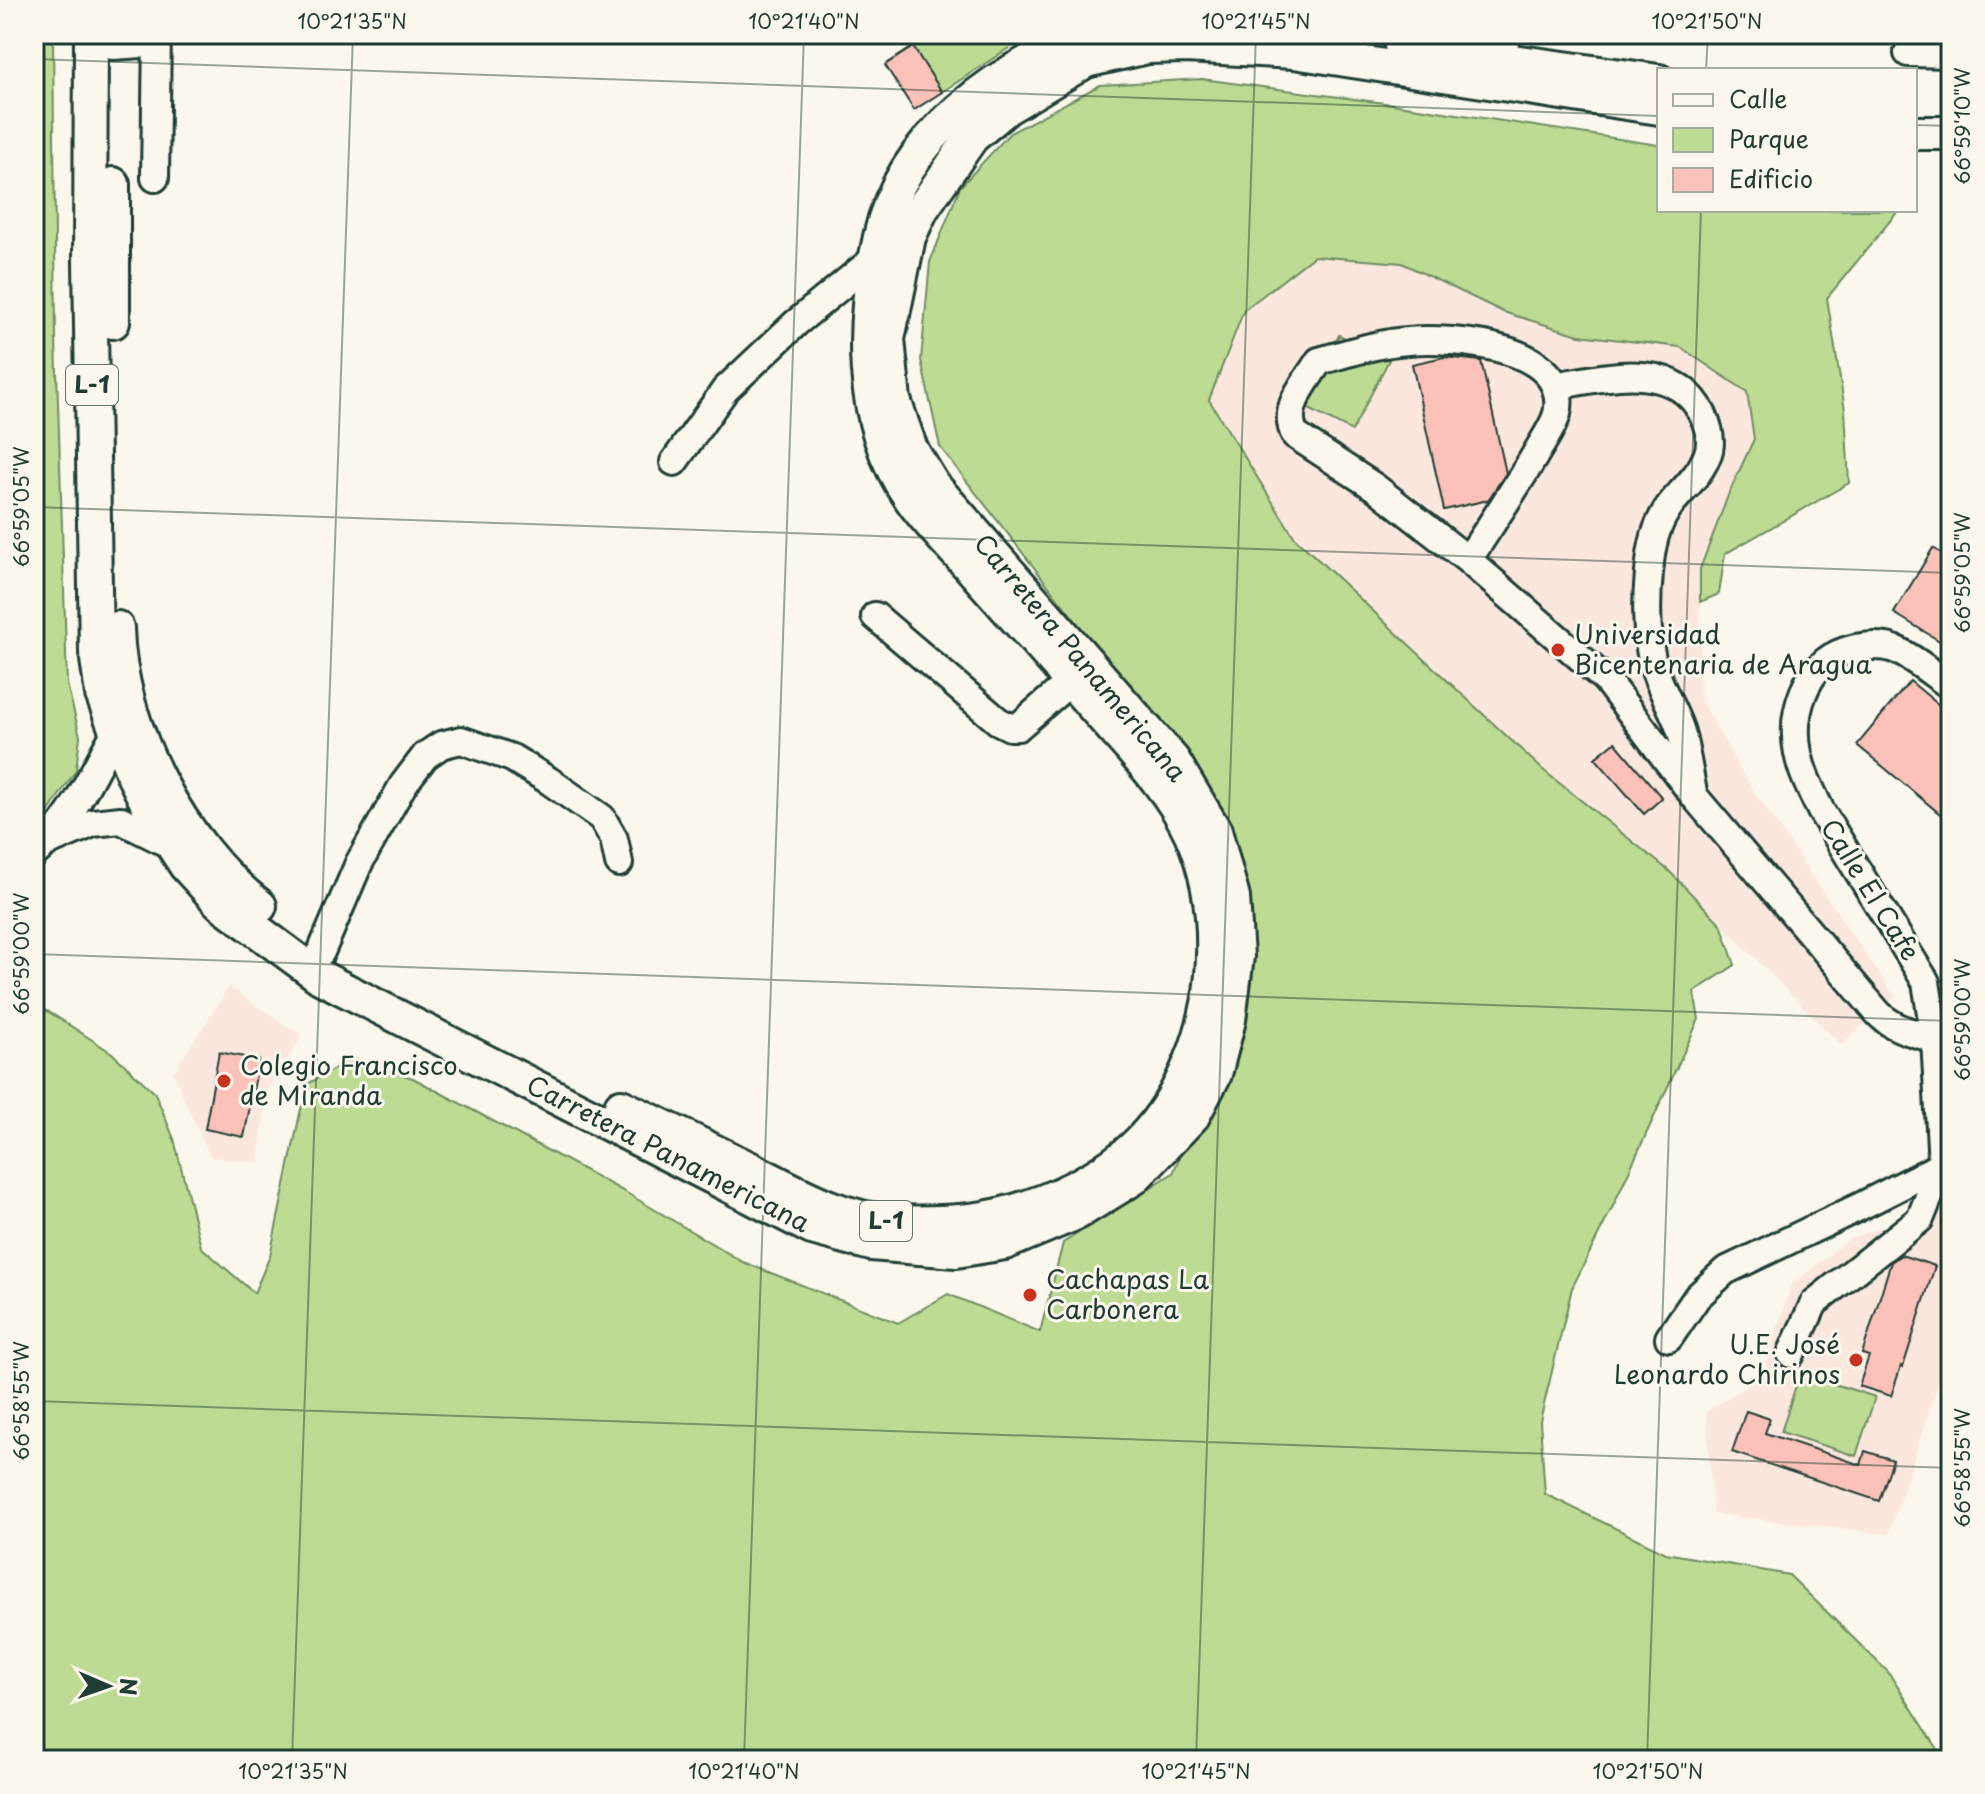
<svg xmlns="http://www.w3.org/2000/svg" width="1985" height="1794" viewBox="0 0 1985 1794" font-family="'Playpen Sans',sans-serif">
	<rect width="100%" height="100%" fill="#fbf7ec"/>
	<filter id="ink" filterUnits="userSpaceOnUse"><feTurbulence type="fractalNoise" baseFrequency=".0125" numOctaves="2"/><feDisplacementMap in="SourceGraphic" scale="16" xChannelSelector="R" yChannelSelector="G"/><feConvolveMatrix kernelMatrix="1 2 1 2 8 2 1 2 1" color-interpolation-filters="sRGB"/></filter>
	<g filter="url(#ink)">
		<g fill="#fbe7dd">
			<path d="M 1314,256 L 1402,263 L 1503,312 L 1579,335 L 1680,347 L 1747,392 L 1754,439 L 1729,493 L 1700,569 L 1700,698 L 1745,778 L 1895,997 L 1841,1045 L 1668,870 L 1543,770 L 1295,538 L 1209,400 L 1244,310 Z"/>
			<path d="M 229,987 L 302,1036 L 267,1090 L 258,1163 L 210,1157 L 173,1073 Z"/>
			<path d="M 1945,1205 L 1951,1208 L 1951,1344 L 1889,1534 L 1713,1514 L 1706,1412 L 1762,1376 L 1791,1285 L 1849,1239 Z"/>
		</g>
		<g fill="#bddb93" stroke="#6e8c64" stroke-width="2">
			<path d="M 34,34 L 53,34 L 56,340 L 67,684 L 80,736 L 76,770 L 34,834 Z"/>
			<path d="M 932,34 L 1008,34 L 1015,44 L 942,92 L 913,47 Z"/>
			<path d="M 1202,79 L 1392,104 L 1659,145 L 1659,210 L 1899,210 L 1827,298 L 1845,410 L 1849,483 L 1725,554 L 1719,594 L 1700,602 L 1700,569 L 1729,493 L 1754,439 L 1747,392 L 1680,347 L 1579,335 L 1503,312 L 1402,263 L 1314,256 L 1244,310 L 1209,400 L 1295,538 L 1543,770 L 1668,870 L 1721,924 L 1735,965 L 1694,992 L 1699,1019 L 1613,1206 L 1572,1288 L 1540,1421 L 1545,1494 L 1666,1553 L 1789,1575 L 1888,1672 L 1945,1760 L 34,1760 L 34,1006 L 49,1012 L 112,1053 L 155,1093 L 174,1139 L 201,1247 L 254,1293 L 270,1256 L 306,1085 L 352,1059 L 413,1078 L 625,1192 L 743,1262 L 898,1323 L 948,1294 L 1040,1332 L 1063,1243 L 1173,1173 L 1236,1016 L 1240,908 L 1107,661 L 940,447 L 921,360 L 930,262 L 960,187 L 1010,133 L 1100,85 Z"/>
			<path d="M 1339,335 L 1389,360 L 1352,431 L 1303,406 Z"/>
			<path d="M 1800,1373 L 1875,1397 L 1856,1456 L 1781,1432 Z"/>
		</g>
		<g fill="#fcc1b9" stroke="#1f3d34" stroke-width="2">
			<path d="M 913,47 L 942,92 L 914,110 L 885,65 Z"/>
			<path d="M 1444,357 L 1481,361 L 1506,473 L 1488,500 L 1444,510 L 1412,364 Z"/>
			<path d="M 1933,548 L 1951,559 L 1951,648 L 1894,613 Z"/>
			<path d="M 1910,681 L 1951,715 L 1951,823 L 1857,745 Z"/>
			<path d="M 1615,742 L 1662,798 L 1644,814 L 1595,758 Z"/>
			<path d="M 219,1052 L 259,1060 L 244,1137 L 205,1129 Z"/>
			<path d="M 1901,1255 L 1935,1266 L 1903,1367 L 1901,1366 L 1891,1396 L 1859,1386 L 1869,1356 L 1862,1354 L 1891,1262 Z"/>
			<path d="M 1746,1411 L 1770,1419 L 1765,1433 L 1861,1465 L 1865,1451 L 1893,1460 L 1879,1501 L 1732,1452 Z"/>
		</g>
		<g fill="none" stroke-linecap="round" stroke-linejoin="round">
			<defs>
				<g id="minor">
					<path d="M 113,46 L 157,43"/>
					<path d="M 1908,53 L 1951,54"/>
					<path d="M 1504,58 L 1505,34"/>
					<path d="M 155,178 L 157,34"/>
					<path d="M 1555,386 C 1605,377 1676,358 1703,415 C 1709,428 1713,443 1707,456 C 1699,476 1684,488 1671,504 C 1655,525 1651,548 1649,573 C 1646,603 1646,634 1653,664 C 1659,688 1674,709 1681,732 C 1686,751 1689,772 1693,792"/>
					<path d="M 674,462 L 725,390 L 796,323 L 875,258"/>
					<path d="M 1468,560 C 1490,526 1513,492 1534,457 C 1541,444 1553,428 1557,414 C 1573,345 1452,337 1408,341 C 1378,343 1348,353 1319,361 C 1305,384 1281,408 1295,435 L 1376,488 L 1468,560 L 1606,680 L 1694,796 L 1878,1013 C 1893,1029 1914,1033 1935,1039"/>
					<path d="M 875,616 L 998,721 L 1010,727 L 1018,727 L 1071,681"/>
					<path d="M 51,841 L 93,823 L 121,820 L 173,846"/>
					<path d="M 34,854 C 73,821 90,776 115,733"/>
					<path d="M 321,952 L 359,863 L 403,785 L 425,756 L 441,745 L 461,740 L 512,758 L 548,780 L 602,818 L 614,839 L 619,863"/>
					<path d="M 1669,1338 L 1697,1297 L 1725,1271 L 1857,1208 L 1942,1165"/>
					<path d="M 1791,1354 L 1814,1303 L 1920,1219 L 1942,1165 L 1935,1039 L 1926,982 L 1821,811 C 1812,792 1802,774 1798,753 C 1790,714 1805,664 1845,651 C 1859,646 1880,644 1894,649 C 1912,656 1934,675 1951,686"/>
				</g>
				<g id="major">
					<path d="M 91,34 L 90,262 L 96,652 L 102,694 L 133,775 L 154,817 L 186,866 L 220,903 L 320,977 L 812,1228 L 871,1244 L 956,1251 L 1005,1243 L 1077,1213 L 1134,1178 L 1193,1116 L 1215,1074 L 1229,1020 L 1237,956 L 1233,898 L 1215,831 L 1173,760 L 933,485 L 911,449 L 894,400 L 888,339 L 909,237 L 922,209 L 972,137 L 1007,108 L 1086,61 L 1148,47 L 1185,46 L 1294,52 L 1659,108"/>
					<path d="M 1401,46 L 1659,81"/>
					<path d="M 1915,133 L 1951,133"/>
					<path d="M 113,184 L 113,322"/>
					<path d="M 117,628 C 119,727 182,847 260,906"/>
					<path d="M 621,1106 C 665,1127 708,1148 751,1169 C 796,1192 842,1219 894,1222 C 927,1223 966,1223 999,1215 C 1049,1203 1105,1177 1141,1140 C 1182,1097 1207,1033 1212,975 C 1216,927 1211,879 1191,834 C 1172,792 1135,754 1105,720 C 1063,672 1021,624 978,576 C 956,550 928,525 909,496 C 857,421 861,321 880,237 C 902,135 999,66 1093,34"/>
				</g>
			</defs>
			<use href="#minor" stroke="#1f3d34" stroke-width="32"/>
			<use href="#major" stroke="#1f3d34" stroke-width="38"/>
			<use href="#minor" stroke="#fbf7ec" stroke-width="26"/>
			<use href="#major" stroke="#fbf7ec" stroke-width="32"/>
		</g>
	</g>
	<path fill="none" stroke="#1f3d34" stroke-width="2" stroke-opacity="0.45" d="M 34,59 L 1659,116M 1706,70 L 1708,34M 1915,125 L 1951,126M 34,507 L 1951,573M 34,954 L 1951,1021M 34,1401 L 1951,1468M 292,1760 L 353,34M 744,1760 L 804,34M 1196,1760 L 1256,34M 1647,1760 L 1701,210"/>
	<g fill="#c8321e" stroke="#fbf7ec" stroke-width="3">
		<circle cx="1558" cy="650" r="8"/>
		<circle cx="224" cy="1081" r="8"/>
		<circle cx="1030" cy="1295" r="8"/>
		<circle cx="1856" cy="1360" r="8"/>
	</g>
	<g text-anchor="middle" stroke-width="6" stroke-linejoin="round" paint-order="stroke">
		<g fill="#fbf7ec" stroke="#61756b" stroke-width="2">
			<rect x="66" y="365" width="52" height="40" rx="6"/>
			<rect x="860" y="1201" width="52" height="40" rx="6"/>
		</g>
		<g font-size="24" font-weight="bold" fill="#1f3d34">
			<text x="92" y="393">L-1</text>
			<text x="886" y="1229">L-1</text>
		</g>
		<g font-size="26" fill="#1f3d34" stroke="#fbf7ec" text-anchor="start">
			<text x="1574" y="644">Universidad<tspan x="1574" dy="30">Bicentenaria de Aragua</tspan></text>
			<text x="240" y="1075">Colegio Francisco<tspan x="240" dy="30">de Miranda</tspan></text>
			<text x="1046" y="1289">Cachapas La<tspan x="1046" dy="30">Carbonera</tspan></text>
			<text x="1840" y="1354" text-anchor="end">U.E. José<tspan x="1840" dy="30">Leonardo Chirinos</tspan></text>
		</g>
		<g font-size="26" fill="#1f3d34" stroke="#fbf7ec">
			<text transform="translate(1080 658) rotate(50)" y="9">Carretera Panamericana</text>
			<text transform="translate(1870 890) rotate(58)" y="9">Calle El Cafe</text>
			<text transform="translate(668 1154) rotate(27)" y="9">Carretera Panamericana</text>
		</g>
	</g>
	<rect width="1985" height="1794" fill="none" stroke="#fbf7ec" stroke-width="88"/>
	<rect x="1657" y="68" width="260" height="144" fill="#fbf7ec" stroke="#a3ada2" stroke-width="2"/>
	<rect x="1673" y="94" width="40" height="12" fill="#fbf7ec" stroke="#a3ada2" stroke-width="2"/>
	<text x="1729" y="108" font-size="24" fill="#1f3d34">Calle</text>
	<rect x="1673" y="128" width="40" height="24" fill="#bddb93" stroke="#a3ada2" stroke-width="2"/>
	<text x="1729" y="148" font-size="24" fill="#1f3d34">Parque</text>
	<rect x="1673" y="168" width="40" height="24" fill="#fcc1b9" stroke="#a3ada2" stroke-width="2"/>
	<text x="1729" y="188" font-size="24" fill="#1f3d34">Edificio</text>
	<g transform="translate(108 1686) rotate(92)" stroke="#fbf7ec" stroke-width="6" paint-order="stroke">
	<path d="M0-6L14 30L0 20L-14 30Z" fill="#1f3d34"/>
	<text y="-12" font-size="22" font-weight="bold" text-anchor="middle" fill="#1f3d34">N</text>
	</g>
	<rect x="44" y="44" width="1897" height="1706" fill="none" stroke="#1f3d34" stroke-width="3"/>
	<g font-size="20" text-anchor="middle" fill="#1f3d34">
		<text x="352" y="29">10°21'35"N</text>
		<text x="804" y="29">10°21'40"N</text>
		<text x="1256" y="29">10°21'45"N</text>
		<text x="1707" y="29">10°21'50"N</text>
		<text transform="translate(1963 126) rotate(-90)" y="7">66°59'10"W</text>
		<text transform="translate(22 507) rotate(-90)" y="7">66°59'05"W</text>
		<text transform="translate(1963 573) rotate(-90)" y="7">66°59'05"W</text>
		<text transform="translate(22 954) rotate(-90)" y="7">66°59'00"W</text>
		<text transform="translate(1963 1020) rotate(-90)" y="7">66°59'00"W</text>
		<text transform="translate(22 1401) rotate(-90)" y="7">66°58'55"W</text>
		<text transform="translate(1963 1468) rotate(-90)" y="7">66°58'55"W</text>
		<text x="293" y="1779">10°21'35"N</text>
		<text x="744" y="1779">10°21'40"N</text>
		<text x="1196" y="1779">10°21'45"N</text>
		<text x="1648" y="1779">10°21'50"N</text>
	</g>
</svg>
